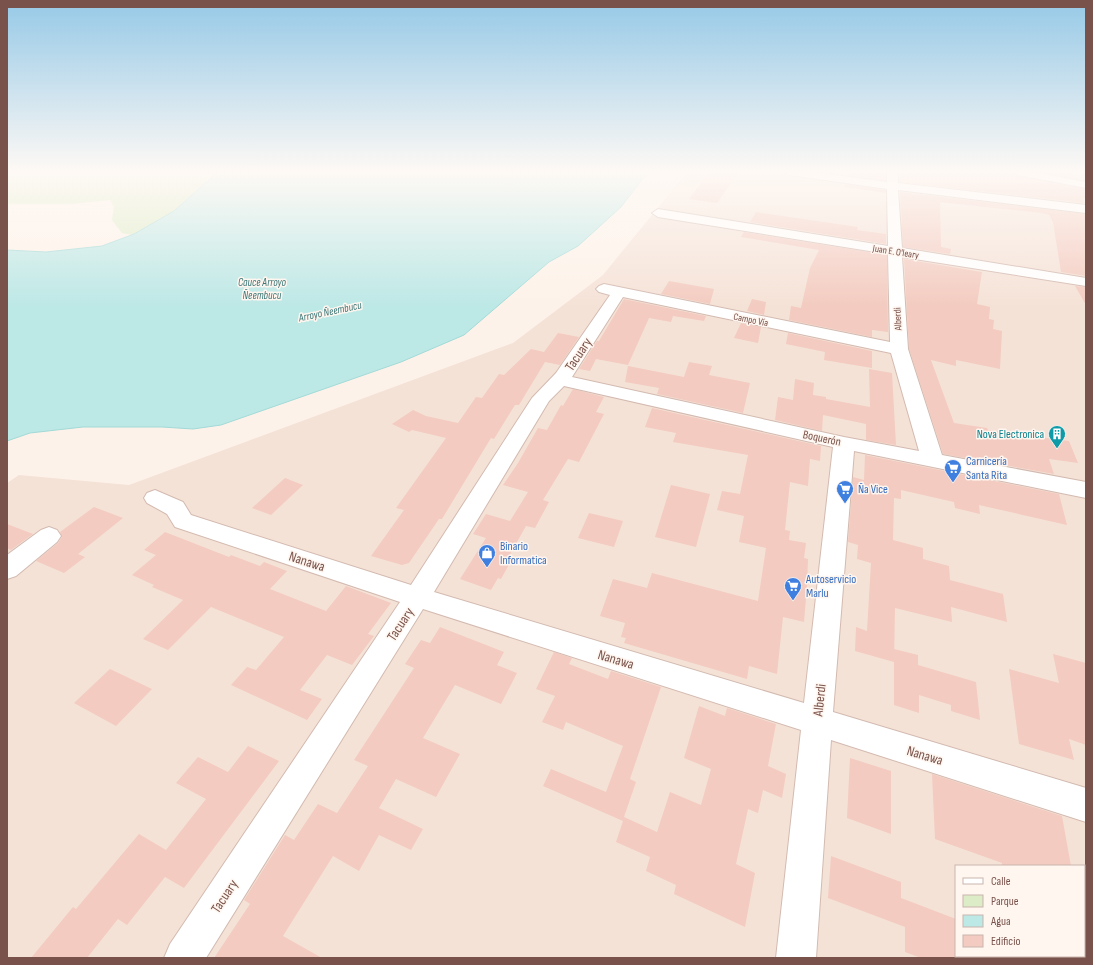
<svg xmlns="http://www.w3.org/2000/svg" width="1093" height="965" viewBox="0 0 1093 965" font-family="'Sofia Sans Condensed',sans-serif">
	<rect width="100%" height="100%" fill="#fdf2e9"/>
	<path fill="#f5e2d7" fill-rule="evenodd" d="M 687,172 L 1086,172 L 1086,958 L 7,958 L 7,483 L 19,475 L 129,485 L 513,343 L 603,275 ZM 956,866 L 1084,866 L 1084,956 L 956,956 Z"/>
	<path fill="#dcecc6" d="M 7,172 L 250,172 L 138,236 L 122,233 L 112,220 L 114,207 L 110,200 L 70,204 L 7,204 Z"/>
	<path fill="#bce8e6" stroke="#a2dad8" d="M 218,172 L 648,172 L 621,207 L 578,246 L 549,262 L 464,335 L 401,362 L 221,425 L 193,429 L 162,427 L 83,427 L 30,433 L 7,441 L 7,250 L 46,252 L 102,246 L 134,234 L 174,211 Z"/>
	<g fill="#f3cbc0">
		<path d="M 709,172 L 739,172 L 717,203 L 689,199 Z"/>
		<path d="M 849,172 L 886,172 L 886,180 L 848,175 Z"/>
		<path d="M 898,172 L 1012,172 L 1018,176 L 1085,189 L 1086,199 L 1083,198 L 1084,203 L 899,182 Z"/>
		<path d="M 1041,172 L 1071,172 L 1076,179 Z"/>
		<path d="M 845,184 L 886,190 L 886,193 L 844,187 Z"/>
		<path d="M 900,192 L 1086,214 L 1086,276 L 1061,272 L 1053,222 L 1049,215 L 1041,213 L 940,202 L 941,247 L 951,249 L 950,254 L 903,247 Z"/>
		<path d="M 756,212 L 858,227 L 857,230 L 886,234 L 886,244 L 750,222 Z"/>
		<path d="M 744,232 L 887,255 L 888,332 L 872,330 L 872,337 L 789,320 L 791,306 L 801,308 L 810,268 L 819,250 L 741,237 Z"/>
		<path d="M 904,259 L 982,272 L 977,304 L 990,307 L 989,319 L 994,320 L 993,329 L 1002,331 L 1000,369 L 956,360 L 956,366 L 931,360 L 954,423 L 987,428 L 988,430 L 1069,441 L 1078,463 L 1049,459 L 1054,474 L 943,454 L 909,349 Z"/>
		<path d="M 669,281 L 714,289 L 710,304 L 661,294 Z"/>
		<path d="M 1075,286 L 1086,287 L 1086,305 Z"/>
		<path d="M 624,299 L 706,316 L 704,321 L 673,316 L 671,322 L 649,318 L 628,365 L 596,359 L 590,371 L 579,369 L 597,341 L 599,341 Z"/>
		<path d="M 752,299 L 766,302 L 764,315 L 747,311 Z"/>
		<path d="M 741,323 L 761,327 L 758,343 L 734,338 Z"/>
		<path d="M 558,333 L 579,337 L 560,365 L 545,362 L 519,405 L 515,405 L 494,439 L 491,438 L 442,519 L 439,519 L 409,563 L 402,565 L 371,556 L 404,510 L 396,508 L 446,438 L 412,430 L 409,432 L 392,424 L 413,410 L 426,416 L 458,423 L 476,397 L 482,398 L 499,374 L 504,375 L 531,349 L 544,352 Z"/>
		<path d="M 788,333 L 872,351 L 872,368 L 824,360 L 825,352 L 786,344 Z"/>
		<path d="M 689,362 L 712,366 L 709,375 L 750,383 L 743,413 L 657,394 L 659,388 L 625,382 L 628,366 L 684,377 Z"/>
		<path d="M 869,369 L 892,373 L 896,445 L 866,440 L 866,424 L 823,415 L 822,431 L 775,420 L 778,397 L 793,400 L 795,379 L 814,383 L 813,395 L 826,397 L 826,399 L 870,407 Z"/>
		<path d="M 573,389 L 604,397 L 596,412 L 604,414 L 579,462 L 568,459 L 543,500 L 549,502 L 535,528 L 526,526 L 508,558 L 512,559 L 501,579 L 498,578 L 491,590 L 460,579 L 486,538 L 473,534 L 486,514 L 510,521 L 528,492 L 503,485 L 518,463 L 538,428 L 547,430 L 561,405 L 563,406 Z"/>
		<path d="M 652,408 L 821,446 L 820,461 L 810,459 L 808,486 L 790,482 L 785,530 L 790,531 L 789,540 L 806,543 L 804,558 L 808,559 L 807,586 L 804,622 L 783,617 L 777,674 L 749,666 L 747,679 L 624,643 L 626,638 L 621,637 L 625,623 L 600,616 L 613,579 L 647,588 L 652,573 L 758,601 L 766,548 L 739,542 L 744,516 L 717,510 L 722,491 L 740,494 L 748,455 L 673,442 L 676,433 L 645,427 Z"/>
		<path d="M 865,455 L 1059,494 L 1067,525 L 979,505 L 980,514 L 955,508 L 954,502 L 901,490 L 901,499 L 894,498 L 893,540 L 923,548 L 923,559 L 949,566 L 950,580 L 1003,594 L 1007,622 L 951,607 L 952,622 L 895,608 L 894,662 L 855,651 L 856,627 L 867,631 L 871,563 L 857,559 L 858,545 L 848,542 L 853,477 L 864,480 Z"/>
		<path d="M 285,478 L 303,485 L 271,515 L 252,508 Z"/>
		<path d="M 671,485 L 710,494 L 696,547 L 655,537 Z"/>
		<path d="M 94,507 L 123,518 L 78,554 L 85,557 L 64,573 L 36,561 L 58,543 L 62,537 L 60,532 Z"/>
		<path d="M 589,513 L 623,521 L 614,547 L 578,538 Z"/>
		<path d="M 7,524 L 33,534 L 11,550 L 7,548 Z"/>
		<path d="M 165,532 L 229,557 L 231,555 L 260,566 L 264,562 L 287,571 L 270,589 L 326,611 L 346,586 L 391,603 L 368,634 L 374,636 L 352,665 L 327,655 L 300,690 L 322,699 L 307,720 L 231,685 L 247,667 L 256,670 L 284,637 L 211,607 L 168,650 L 143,639 L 183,600 L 152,587 L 154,585 L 132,575 L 156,555 L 144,550 Z"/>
		<path d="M 440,627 L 504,652 L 497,665 L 517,673 L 501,704 L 455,685 L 423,738 L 460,754 L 436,797 L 396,779 L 379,808 L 423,829 L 411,850 L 379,835 L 359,871 L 333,856 L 283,936 L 322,958 L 214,958 L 250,904 L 244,900 L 285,835 L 294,840 L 318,804 L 337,813 L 368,766 L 354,760 L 414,668 L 405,664 L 421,640 L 430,643 Z"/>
		<path d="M 894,649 L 918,655 L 918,665 L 976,682 L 980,720 L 951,711 L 951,705 L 919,695 L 919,713 L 894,705 Z"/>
		<path d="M 554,652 L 572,658 L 569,664 L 608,679 L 611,671 L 661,687 L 630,779 L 636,782 L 624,817 L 657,832 L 670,792 L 701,805 L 711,769 L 684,758 L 699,706 L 725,716 L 727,708 L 776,724 L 768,766 L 786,774 L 782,798 L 763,790 L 758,813 L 748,809 L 736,864 L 755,873 L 745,927 L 674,894 L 676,885 L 646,871 L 650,857 L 616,842 L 623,821 L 543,786 L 551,769 L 606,792 L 623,746 L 566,722 L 563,730 L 542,722 L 555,696 L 536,689 Z"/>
		<path d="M 1053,654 L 1086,663 L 1086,745 L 1069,739 L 1074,760 L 1019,744 L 1009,669 L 1059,683 Z"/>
		<path d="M 110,669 L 152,689 L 116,726 L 74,703 Z"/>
		<path d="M 248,746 L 279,761 L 184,888 L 165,877 L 127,925 L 118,919 L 87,958 L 31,958 L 73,907 L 76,909 L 139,834 L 166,850 L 206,799 L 176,783 L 198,757 L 228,772 Z"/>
		<path d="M 850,758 L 891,771 L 891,834 L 847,818 Z"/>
		<path d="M 932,774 L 1062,816 L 1071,866 L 1002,866 L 1002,863 L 935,839 Z"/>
		<path d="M 831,856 L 901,882 L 901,898 L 956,919 L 956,958 L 921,958 L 905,952 L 905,927 L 828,898 Z"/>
	</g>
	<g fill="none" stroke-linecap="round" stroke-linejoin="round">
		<defs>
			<g id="minor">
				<path d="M 785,172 L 813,172 L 887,182 L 887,172 L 897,172 L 898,183 L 1086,205 L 1086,213 L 898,190 L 902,248 L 1086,278 L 1086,286 L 902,257 L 908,349 L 942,455 L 1086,482 L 1086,498 L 854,451 L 833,712 L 1086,788 L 1086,822 L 831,740 L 816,958 L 776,958 L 801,730 L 423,609 L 206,958 L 164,958 L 170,944 L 400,602 L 175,527 L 167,514 L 147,503 L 144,498 L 147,493 L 155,490 L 183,502 L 191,515 L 411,585 L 532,398 L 556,373 L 610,295 L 599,292 L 596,289 L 599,286 L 604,284 L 890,342 L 888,254 L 658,217 L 652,213 L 658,209 L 888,246 L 887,189 L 790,175 ZM 623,297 L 891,353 L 919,451 L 844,437 L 572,377 ZM 564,386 L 833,447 L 804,703 L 434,592 L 549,401 Z"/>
				<path d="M 1013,172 L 1034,172 L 1086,182 L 1086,188 L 1018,175 Z"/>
				<path d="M 49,527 L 57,530 L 61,536 L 57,542 L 16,576 L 7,579 L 7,555 L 41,530 Z"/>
			</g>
		</defs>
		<use href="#minor" stroke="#d3bab0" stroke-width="2"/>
		<use href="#minor" fill="#fff" fill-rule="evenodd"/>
	</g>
	<linearGradient id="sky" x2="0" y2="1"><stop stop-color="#96c9e7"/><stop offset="0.56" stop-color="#fef9f5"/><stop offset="1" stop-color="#fef9f5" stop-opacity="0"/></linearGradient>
	<rect width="1093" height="307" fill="url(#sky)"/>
	<defs>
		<symbol id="building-pin" viewBox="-11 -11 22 30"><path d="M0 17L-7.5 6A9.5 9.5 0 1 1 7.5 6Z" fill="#0f9aa8" stroke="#fff6f0"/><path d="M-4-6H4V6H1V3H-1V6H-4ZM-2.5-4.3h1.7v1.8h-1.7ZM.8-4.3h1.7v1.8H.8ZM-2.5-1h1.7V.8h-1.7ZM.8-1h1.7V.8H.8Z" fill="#fff"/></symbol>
		<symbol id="supermarket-pin" viewBox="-11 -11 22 30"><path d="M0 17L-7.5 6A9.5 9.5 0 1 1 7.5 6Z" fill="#3f7fe0" stroke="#fff6f0"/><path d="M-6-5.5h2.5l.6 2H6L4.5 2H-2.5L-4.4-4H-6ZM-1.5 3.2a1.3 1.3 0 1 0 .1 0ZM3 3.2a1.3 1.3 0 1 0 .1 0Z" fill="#fff"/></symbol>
		<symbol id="shop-pin" viewBox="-11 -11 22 30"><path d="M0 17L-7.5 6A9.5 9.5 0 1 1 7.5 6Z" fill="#3f7fe0" stroke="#fff6f0"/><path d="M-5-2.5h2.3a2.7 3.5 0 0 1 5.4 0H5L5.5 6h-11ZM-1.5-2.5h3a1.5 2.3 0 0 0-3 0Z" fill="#fff"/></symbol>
	</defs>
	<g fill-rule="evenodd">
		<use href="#building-pin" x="1047" y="424" width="20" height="27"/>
		<use href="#supermarket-pin" x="943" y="458" width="20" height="27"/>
		<use href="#supermarket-pin" x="835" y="479" width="20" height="27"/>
		<use href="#shop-pin" x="477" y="543" width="20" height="27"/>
		<use href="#supermarket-pin" x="783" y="576" width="20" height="27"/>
	</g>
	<g text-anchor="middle" stroke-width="3" stroke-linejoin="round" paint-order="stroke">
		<g font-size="10" fill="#79534b" stroke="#fff6f0">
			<text transform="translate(896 251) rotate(9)" y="4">Juan E. O'leary</text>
			<text transform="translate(751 319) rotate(11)" y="4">Campo Vía</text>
			<text transform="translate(897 319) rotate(-93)" y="4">Alberdi</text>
		</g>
		<g font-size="11" font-style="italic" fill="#3b7676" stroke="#fff6f0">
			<text x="262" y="286">Cauce Arroyo<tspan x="262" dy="13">Ñeembucu</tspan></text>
			<text transform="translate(330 311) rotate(-12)" y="4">Arroyo Ñeembucu</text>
		</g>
		<g font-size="12" fill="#0d838f" stroke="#fff6f0" text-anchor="end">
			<text x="1044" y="438">Nova Electronica</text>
		</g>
		<g font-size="12" fill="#79534b" stroke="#fff6f0">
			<text transform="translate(822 438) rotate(12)" y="4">Boquerón</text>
		</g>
		<g font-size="12" fill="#366cbe" stroke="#fff6f0" text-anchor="start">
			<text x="966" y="465">Carnicería<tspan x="966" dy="14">Santa Rita</tspan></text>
			<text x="858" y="493">Ña Vice</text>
			<text x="500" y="550">Binario<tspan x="500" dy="14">Informatica</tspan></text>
			<text x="806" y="583">Autoservicio<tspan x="806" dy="14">Marlu</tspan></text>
		</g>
		<g font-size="14" fill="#79534b" stroke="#fff6f0">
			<text transform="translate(578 354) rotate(-56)" y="5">Tacuary</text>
			<text transform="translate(307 561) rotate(18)" y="5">Nanawa</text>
			<text transform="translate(400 624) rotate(-57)" y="5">Tacuary</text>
			<text transform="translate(616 659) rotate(17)" y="5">Nanawa</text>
			<text transform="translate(819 700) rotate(-84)" y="5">Alberdi</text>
			<text transform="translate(925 755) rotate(17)" y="5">Nanawa</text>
			<text transform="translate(224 896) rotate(-57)" y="5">Tacuary</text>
		</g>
	</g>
	<rect width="1093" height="965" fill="none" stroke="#79534b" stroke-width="16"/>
	<rect x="955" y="865" width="130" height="92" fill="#fff6f0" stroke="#c9b5ae"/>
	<rect x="963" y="878" width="20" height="6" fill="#ffffff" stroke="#c9b5ae"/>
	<text x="991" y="885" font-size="12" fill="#79534b">Calle</text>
	<rect x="963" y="895" width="20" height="12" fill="#dcecc6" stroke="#c9b5ae"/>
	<text x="991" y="905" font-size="12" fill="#79534b">Parque</text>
	<rect x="963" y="915" width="20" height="12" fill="#bce8e6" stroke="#c9b5ae"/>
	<text x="991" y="925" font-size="12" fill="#79534b">Agua</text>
	<rect x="963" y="935" width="20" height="12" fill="#f3cbc0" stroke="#c9b5ae"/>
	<text x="991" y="945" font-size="12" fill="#79534b">Edificio</text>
</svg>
